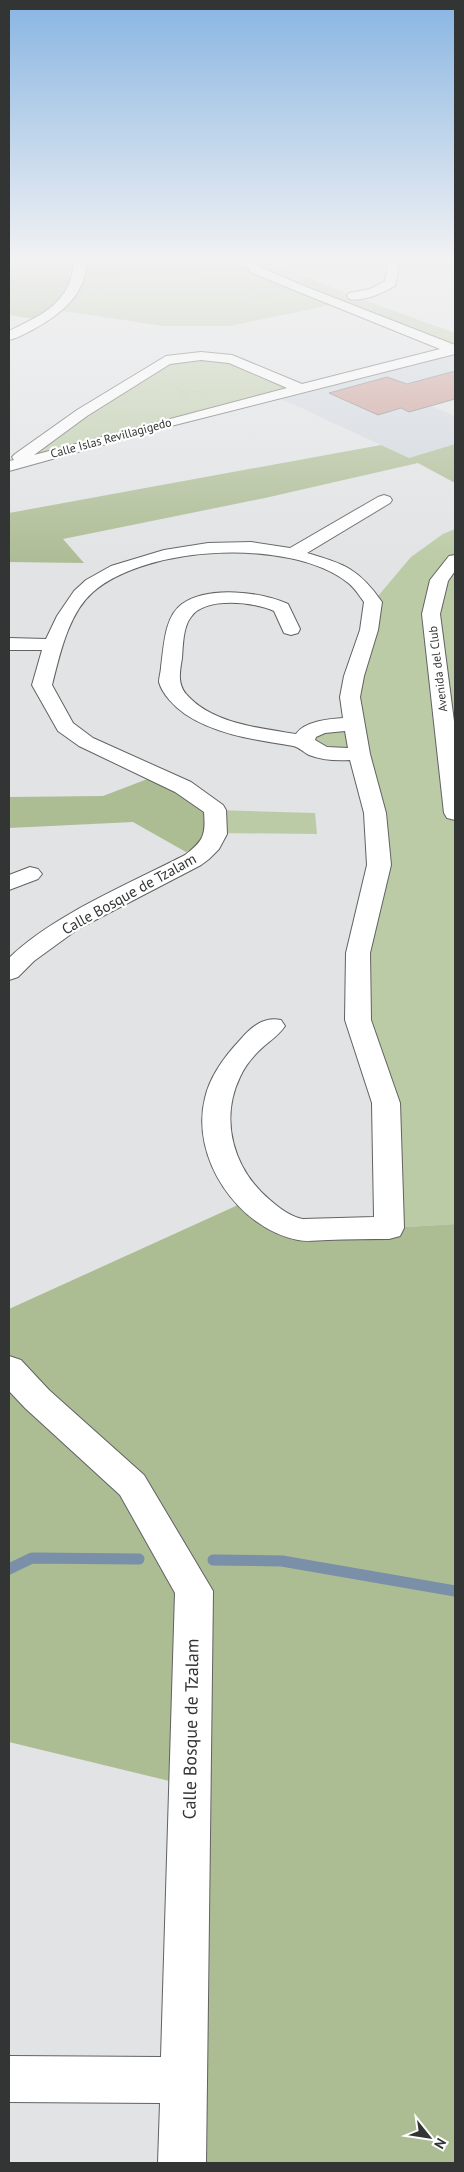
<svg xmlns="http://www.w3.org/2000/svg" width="464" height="2172" viewBox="0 0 464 2172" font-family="'PT Sans',sans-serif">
	<rect width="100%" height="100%" fill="#e1e3e4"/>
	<path fill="#d0d7de" d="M 453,349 L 455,350 L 455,399 L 431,406 L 455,416 L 455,444 L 409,458 L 273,395 Z"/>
	<g fill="#bbcba5">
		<path d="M 247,261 L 273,261 L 289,270 L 353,296 L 455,333 L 455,350 L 336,304 L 230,326 L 163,326 L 56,310 L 77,279 L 255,270 Z"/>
		<path d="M 232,359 L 300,388 L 9,466 L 82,413 L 166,360 Z"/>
		<path d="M 455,529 L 455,1224 L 389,1228 L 387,1154 L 358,1020 L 379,865 L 359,754 L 331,755 L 305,737 L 353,724 L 373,602 L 411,557 L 443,534 Z"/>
		<path d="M 215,810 L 315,813 L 317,834 L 217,833 Z"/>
	</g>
	<g fill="#acbc93">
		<path d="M 9,261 L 79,261 L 80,264 L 247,261 L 256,270 L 77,279 L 75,284 L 40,320 L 9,315 Z"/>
		<path d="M 455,444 L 455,483 L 418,463 L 265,498 L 63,539 L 84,563 L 9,562 L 9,513 L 381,445 L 409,458 Z"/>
		<path d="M 158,775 L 215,810 L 217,833 L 186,852 L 133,822 L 9,828 L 9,797 L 103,796 Z"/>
		<path d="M 249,1200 L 295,1229 L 389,1228 L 455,1224 L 455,2163 L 186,2163 L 184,2159 L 190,1786 L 9,1742 L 9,1309 Z"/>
	</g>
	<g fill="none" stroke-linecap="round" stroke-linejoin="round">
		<g stroke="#7a8fa8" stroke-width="11">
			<path d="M 213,1560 L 282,1561 L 455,1591"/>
			<path d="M 9,1569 L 32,1558 L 139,1559"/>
		</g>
	</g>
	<path fill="#ca9990" stroke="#838181" d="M 455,371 L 455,399 L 409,412 L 401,408 L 378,415 L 329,393 L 387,377 L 407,384 Z"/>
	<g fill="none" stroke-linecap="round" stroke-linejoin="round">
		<defs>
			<g id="minor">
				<path d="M 74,261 L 86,261 C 87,294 61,314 34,329 C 26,333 18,338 9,340 L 9,331 C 42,315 72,302 74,261 Z"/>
				<path d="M 241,261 L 253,261 L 260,267 L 299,284 L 455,345 L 455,354 L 171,426 L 9,471 L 9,461 L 14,460 L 12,457 L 15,454 L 77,410 L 166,356 L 201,352 L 232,355 L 302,384 L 440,349 L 252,273 ZM 201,360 L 229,363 L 287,388 L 34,455 L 87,416 L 170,364 Z"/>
				<path d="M 388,261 L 400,261 L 395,286 C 382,293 364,302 349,299 L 347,296 L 349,293 L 370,289 L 385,281 Z"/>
				<path d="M 384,495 L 390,497 L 392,500 L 390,503 L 307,553 C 345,564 359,569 382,602 L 378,630 L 364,676 L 360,697 L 370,754 L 386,813 L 391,865 L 370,953 L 371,1020 L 400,1103 L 404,1228 L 400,1236 L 389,1239 C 369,1239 348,1239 328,1240 C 318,1240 307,1242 298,1240 C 238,1228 190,1158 205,1098 C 210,1076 225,1056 240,1040 C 251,1027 264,1016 281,1020 L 285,1026 C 279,1035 271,1040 263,1047 C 254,1055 245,1066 240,1077 C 219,1121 234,1170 270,1200 C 279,1208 291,1217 303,1219 L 374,1217 L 372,1103 L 345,1020 L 346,953 L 367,865 L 364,813 L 350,760 C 336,761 322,760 309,755 C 303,752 299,747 293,746 C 257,740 216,735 185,714 C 175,707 162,694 159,682 C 159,678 161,671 161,667 C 164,647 164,617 182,604 C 209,585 261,592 288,604 L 300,629 L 298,633 L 291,635 L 284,633 L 274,611 C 255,602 205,596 191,617 C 183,627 183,645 182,658 C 180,671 177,683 186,694 C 212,724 260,728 296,734 C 305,721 329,719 343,718 L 340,697 L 344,676 L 360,630 L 364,602 C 359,595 354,587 347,582 C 290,538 147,545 93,592 C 68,614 60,654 52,685 L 73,723 L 93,738 L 191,782 L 223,805 L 226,810 L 227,834 L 219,849 L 209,859 L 201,865 L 78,929 L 34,961 L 18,977 L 9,980 L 9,958 C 53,915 129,884 185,855 C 203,841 206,836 204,812 L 175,792 L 79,746 L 58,731 L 32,685 L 42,650 L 9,650 L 9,638 L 46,639 L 57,616 L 74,591 L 86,580 L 111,566 L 164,550 L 208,543 L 251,542 L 290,548 L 378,497 ZM 345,731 L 348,748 L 327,747 L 315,740 L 316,737 L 325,733 Z"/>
				<path d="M 455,555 L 455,571 L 448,581 L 440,614 L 455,729 L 455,820 L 447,818 L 444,813 L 422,614 L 430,580 L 449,556 Z"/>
				<path d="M 30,867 L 38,869 L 42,874 L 38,879 L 9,890 L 9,875 Z"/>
				<path d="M 9,1356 L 21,1360 L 49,1390 L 144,1475 L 213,1591 L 206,2163 L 158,2163 L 160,2103 L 9,2102 L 9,2056 L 161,2057 L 175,1593 L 120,1495 L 25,1408 L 9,1391 Z"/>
			</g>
		</defs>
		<use href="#minor" stroke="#616263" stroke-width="2"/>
		<g stroke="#a2a3a4" stroke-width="1" stroke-dasharray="0.5 2" stroke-linecap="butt">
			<path d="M 168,287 L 171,281"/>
			<path d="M 96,290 L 131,280 L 151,279 L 198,282 L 217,277 L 233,277"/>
			<path d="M 240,301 L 266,311 L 294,309"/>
			<path d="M 241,301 L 266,296"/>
			<path d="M 167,384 L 184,392"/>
			<path d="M 185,398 L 181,396 L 188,391 L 203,392"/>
		</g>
		<use href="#minor" fill="#fff" fill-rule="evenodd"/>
	</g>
	<linearGradient id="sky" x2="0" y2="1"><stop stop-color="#88b5e2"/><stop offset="0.46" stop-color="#f2f2f3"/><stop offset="1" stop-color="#f2f2f3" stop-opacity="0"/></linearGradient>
	<rect width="464" height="565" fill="url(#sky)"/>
	<g text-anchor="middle" stroke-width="4.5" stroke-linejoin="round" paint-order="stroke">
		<g font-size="12" fill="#333434" stroke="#fff">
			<text transform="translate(111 438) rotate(-15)" y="4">Calle Islas Revillagigedo</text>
			<text transform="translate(438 669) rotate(-97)" y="4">Avenida del Club</text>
		</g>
		<g font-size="15" fill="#333434" stroke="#fff">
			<text transform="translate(129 894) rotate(-29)" y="5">Calle Bosque de Tzalam</text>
		</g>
		<g font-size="18" fill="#333434" stroke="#fff">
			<text transform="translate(191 1729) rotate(-89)" y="6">Calle Bosque de Tzalam</text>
		</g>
	</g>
	<rect width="464" height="2172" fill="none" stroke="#333434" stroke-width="20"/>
	<g transform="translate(429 2137) rotate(120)" stroke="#ffffff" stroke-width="4" paint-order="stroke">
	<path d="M0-4L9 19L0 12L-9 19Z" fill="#333434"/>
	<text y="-8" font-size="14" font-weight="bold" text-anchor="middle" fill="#333434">N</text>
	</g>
</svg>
